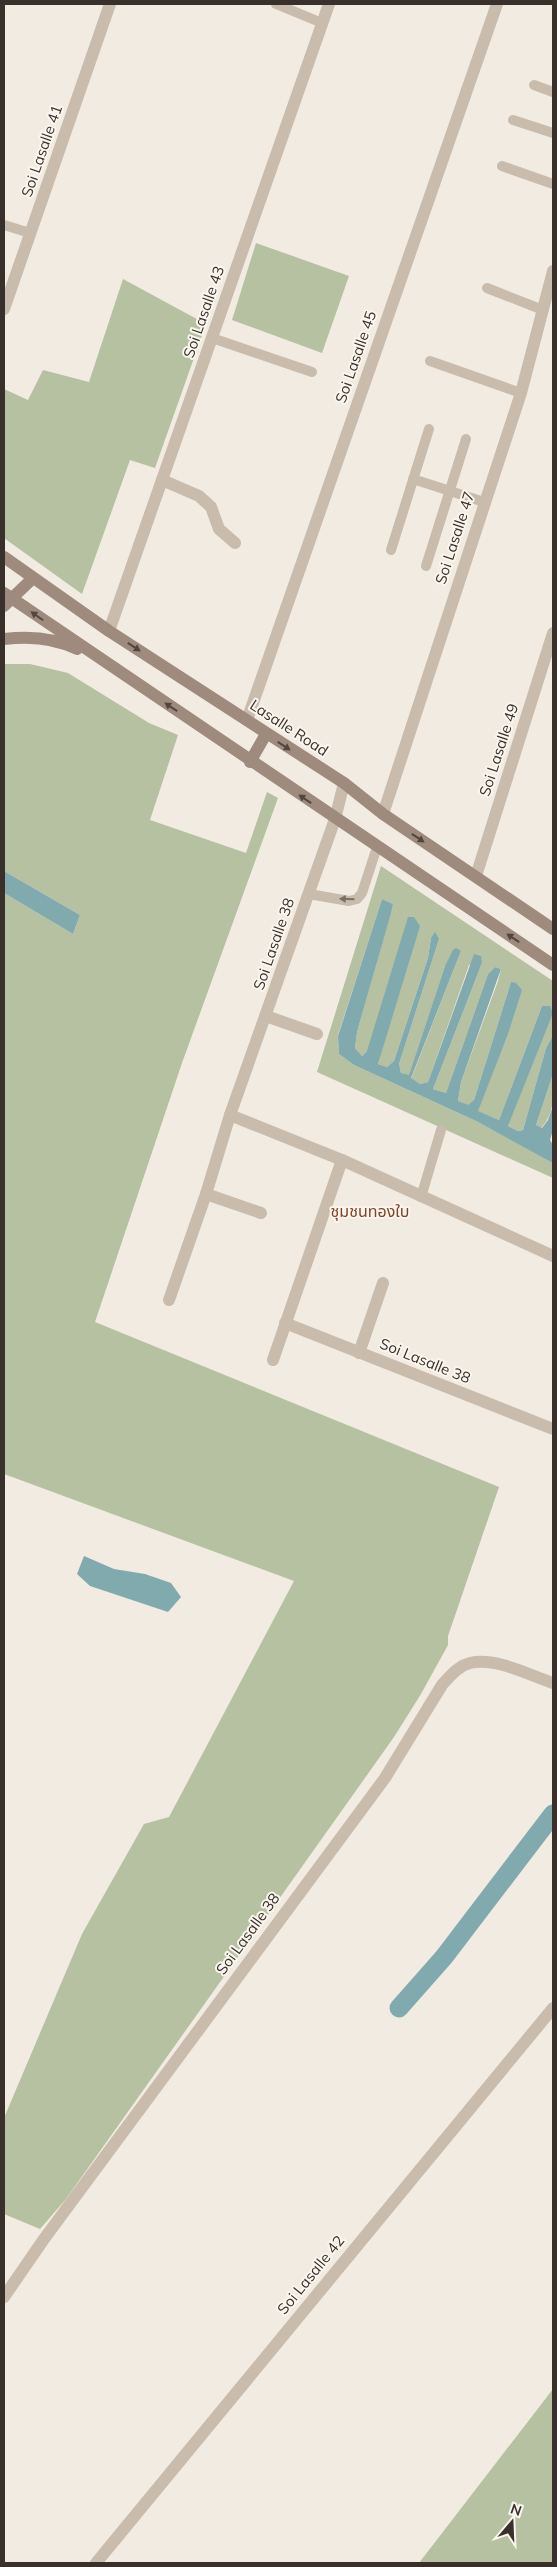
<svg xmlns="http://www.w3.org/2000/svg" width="557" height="2567" viewBox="0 0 557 2567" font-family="Mulish,'Noto Sans Thai',sans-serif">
	<rect width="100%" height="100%" fill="#f2ebe1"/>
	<g fill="#b5c1a1">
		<path d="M 256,243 L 349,276 L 322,353 L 232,320 Z"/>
		<path d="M 123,279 L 206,324 L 155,468 L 130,460 L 82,594 L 4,538 L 4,389 L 28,400 L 43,370 L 89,382 Z"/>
		<path d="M 4,664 L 30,664 L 68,673 L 149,723 L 178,735 L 150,820 L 246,853 L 267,792 L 278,798 L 182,1063 L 95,1322 L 499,1487 L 448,1636 L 448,1645 L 421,1694 L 394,1737 L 66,2199 L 40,2229 L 4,2214 L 4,2118 L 82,1934 L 144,1824 L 169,1817 L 294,1581 L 4,1474 L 4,893 L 73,934 L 80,915 L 4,871 Z"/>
		<path d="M 381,866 L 553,981 L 553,1035 L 546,1048 L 523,1130 L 518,1131 L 508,1126 L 542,1006 L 499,1120 L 477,1111 L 507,1037 L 511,982 L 474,1100 L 468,1106 L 458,1101 L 461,1082 L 498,981 L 501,969 L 495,967 L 488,974 L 446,1093 L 433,1089 L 482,963 L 469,965 L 428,1082 L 420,1084 L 411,1079 L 461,951 L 445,966 L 409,1076 L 401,1073 L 399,1064 L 439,939 L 431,938 L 428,958 L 394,1061 L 387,1067 L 378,1064 L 381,1052 L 367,1051 L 362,1056 L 355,1048 L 357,1032 L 393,904 L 382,899 L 338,1035 L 339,1054 L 354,1065 L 478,1122 L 553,1162 L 553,1178 L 317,1072 Z"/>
		<path d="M 553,1074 C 553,1094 556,1112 541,1128 L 536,1125 Z"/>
		<path d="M 553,2389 L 553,2563 L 419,2563 Z"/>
	</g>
	<g fill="#81aaae">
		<path d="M 4,871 L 80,915 L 73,934 L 4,893 Z"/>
		<path d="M 382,899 L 393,904 L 391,913 L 357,1032 L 355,1048 L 362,1056 L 367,1051 L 408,917 L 414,917 L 420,926 L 378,1064 L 387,1067 L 394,1061 L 428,958 L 431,938 L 435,932 L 439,939 L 399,1064 L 401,1073 L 409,1075 L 445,966 L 453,950 L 456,948 L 461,951 L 411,1078 L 420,1084 L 428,1082 L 474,954 L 481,956 L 482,963 L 433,1089 L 446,1093 L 488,974 L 495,967 L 501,969 L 461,1082 L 458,1101 L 468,1105 L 474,1100 L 511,982 L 516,983 L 522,990 L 507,1037 L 478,1111 L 499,1120 L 542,1006 L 550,1006 L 553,1013 L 508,1126 L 518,1131 L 523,1130 L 546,1048 L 553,1035 L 553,1074 L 536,1125 L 542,1128 L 548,1120 L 553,1106 L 553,1130 L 550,1140 L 553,1145 L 553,1163 L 478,1122 L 354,1065 L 339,1054 L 338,1036 Z"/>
		<path d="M 84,1556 L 114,1569 L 145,1574 L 171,1583 L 181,1597 L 168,1612 L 90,1586 L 77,1574 Z"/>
	</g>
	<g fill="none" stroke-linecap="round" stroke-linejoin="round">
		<path stroke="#81aaae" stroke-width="19" d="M 399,2008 L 444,1957 L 553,1814"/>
		<g stroke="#cabcad" stroke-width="10">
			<path d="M 276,4 L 322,23"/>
			<path d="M 534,85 L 553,92"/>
			<path d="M 513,120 L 553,133"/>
			<path d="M 502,166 L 553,184"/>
			<path d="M 4,225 L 30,233"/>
			<path d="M 487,288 L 543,310"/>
			<path d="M 212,338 L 312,372"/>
			<path d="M 430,361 L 521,393"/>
			<path d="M 413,479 L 484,502"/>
			<path d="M 391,550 L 429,429"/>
			<path d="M 426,566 L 466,439"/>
			<path d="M 309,894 L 349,901 L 357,899 L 362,893 L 377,847"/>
			<path d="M 421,1197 L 441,1130"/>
		</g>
		<g stroke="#cabcad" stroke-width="12">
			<path d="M 4,309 L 110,4"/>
			<path d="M 162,480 L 199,496 L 211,507 L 219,529 L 235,543"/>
			<path d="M 109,631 L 329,4"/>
			<path d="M 247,720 L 497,4"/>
			<path d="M 383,814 L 521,393 L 553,271"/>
			<path d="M 476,876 L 553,633"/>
			<path d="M 266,1016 L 317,1034"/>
			<path d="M 230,1115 L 342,1160 L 553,1256"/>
			<path d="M 206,1194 L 261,1213"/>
			<path d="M 169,1300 L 206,1194 L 230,1115 L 335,819 L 344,783"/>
			<path d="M 285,1323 L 553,1429"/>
			<path d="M 359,1353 L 383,1283"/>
			<path d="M 273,1360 L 342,1160"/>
			<path d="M 4,2297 L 44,2239 L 385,1778 L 442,1685 C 450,1676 458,1666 470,1663 C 496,1657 529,1675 553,1683"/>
			<path d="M 96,2563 L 553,2008"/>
		</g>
		<g stroke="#9e8b7e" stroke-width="12">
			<path d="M 4,557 L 109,631 L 344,783 L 383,814 L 553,929"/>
			<path d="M 4,593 L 553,965"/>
			<path d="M 4,606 L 33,578"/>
			<path d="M 4,639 C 28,636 55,638 77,649"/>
			<path d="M 250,762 L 266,734"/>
		</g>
	</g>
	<defs><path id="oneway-solid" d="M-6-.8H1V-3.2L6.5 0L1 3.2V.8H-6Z" transform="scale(1.25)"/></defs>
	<g fill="#524740">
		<use href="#oneway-solid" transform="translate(37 616) rotate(-145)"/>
		<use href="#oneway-solid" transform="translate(134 647) rotate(33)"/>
		<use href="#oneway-solid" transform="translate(171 707) rotate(-146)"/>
		<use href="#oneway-solid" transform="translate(284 746) rotate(33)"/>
		<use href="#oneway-solid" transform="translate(305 799) rotate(-146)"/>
		<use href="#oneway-solid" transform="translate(418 838) rotate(34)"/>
		<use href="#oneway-solid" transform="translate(513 938) rotate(-146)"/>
	</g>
	<use fill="#7a6f66" href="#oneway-solid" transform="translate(347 899) rotate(-178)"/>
	<g text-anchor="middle" stroke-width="4" stroke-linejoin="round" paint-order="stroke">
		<g font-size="15" fill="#39302b" stroke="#faf5ed">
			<text transform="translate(42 151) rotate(-71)" y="5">Soi Lasalle 41</text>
			<text transform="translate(204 312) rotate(-71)" y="5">Soi Lasalle 43</text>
			<text transform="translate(356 357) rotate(-71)" y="5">Soi Lasalle 45</text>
			<text transform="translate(455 538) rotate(-72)" y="5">Soi Lasalle 47</text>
			<text transform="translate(289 728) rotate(33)" y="5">Lasalle Road</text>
			<text transform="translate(499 750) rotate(-72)" y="5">Soi Lasalle 49</text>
			<text transform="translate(274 944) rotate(-71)" y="5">Soi Lasalle 38</text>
			<text transform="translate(425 1361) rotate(22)" y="5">Soi Lasalle 38</text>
			<text transform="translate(248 1934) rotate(-54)" y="5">Soi Lasalle 38</text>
			<text transform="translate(311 2275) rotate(-51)" y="5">Soi Lasalle 42</text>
		</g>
		<g font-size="16" fill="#834329" stroke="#faf5ed">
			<text x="370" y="1217">ชุมชนทองใบ</text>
		</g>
	</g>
	<rect width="557" height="2567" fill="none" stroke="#39302b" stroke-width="10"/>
	<g transform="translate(512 2522) rotate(19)" stroke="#faf5ed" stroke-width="4" paint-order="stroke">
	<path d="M0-4L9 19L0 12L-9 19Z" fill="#39302b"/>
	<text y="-8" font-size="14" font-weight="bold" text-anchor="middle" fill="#39302b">N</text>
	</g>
</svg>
